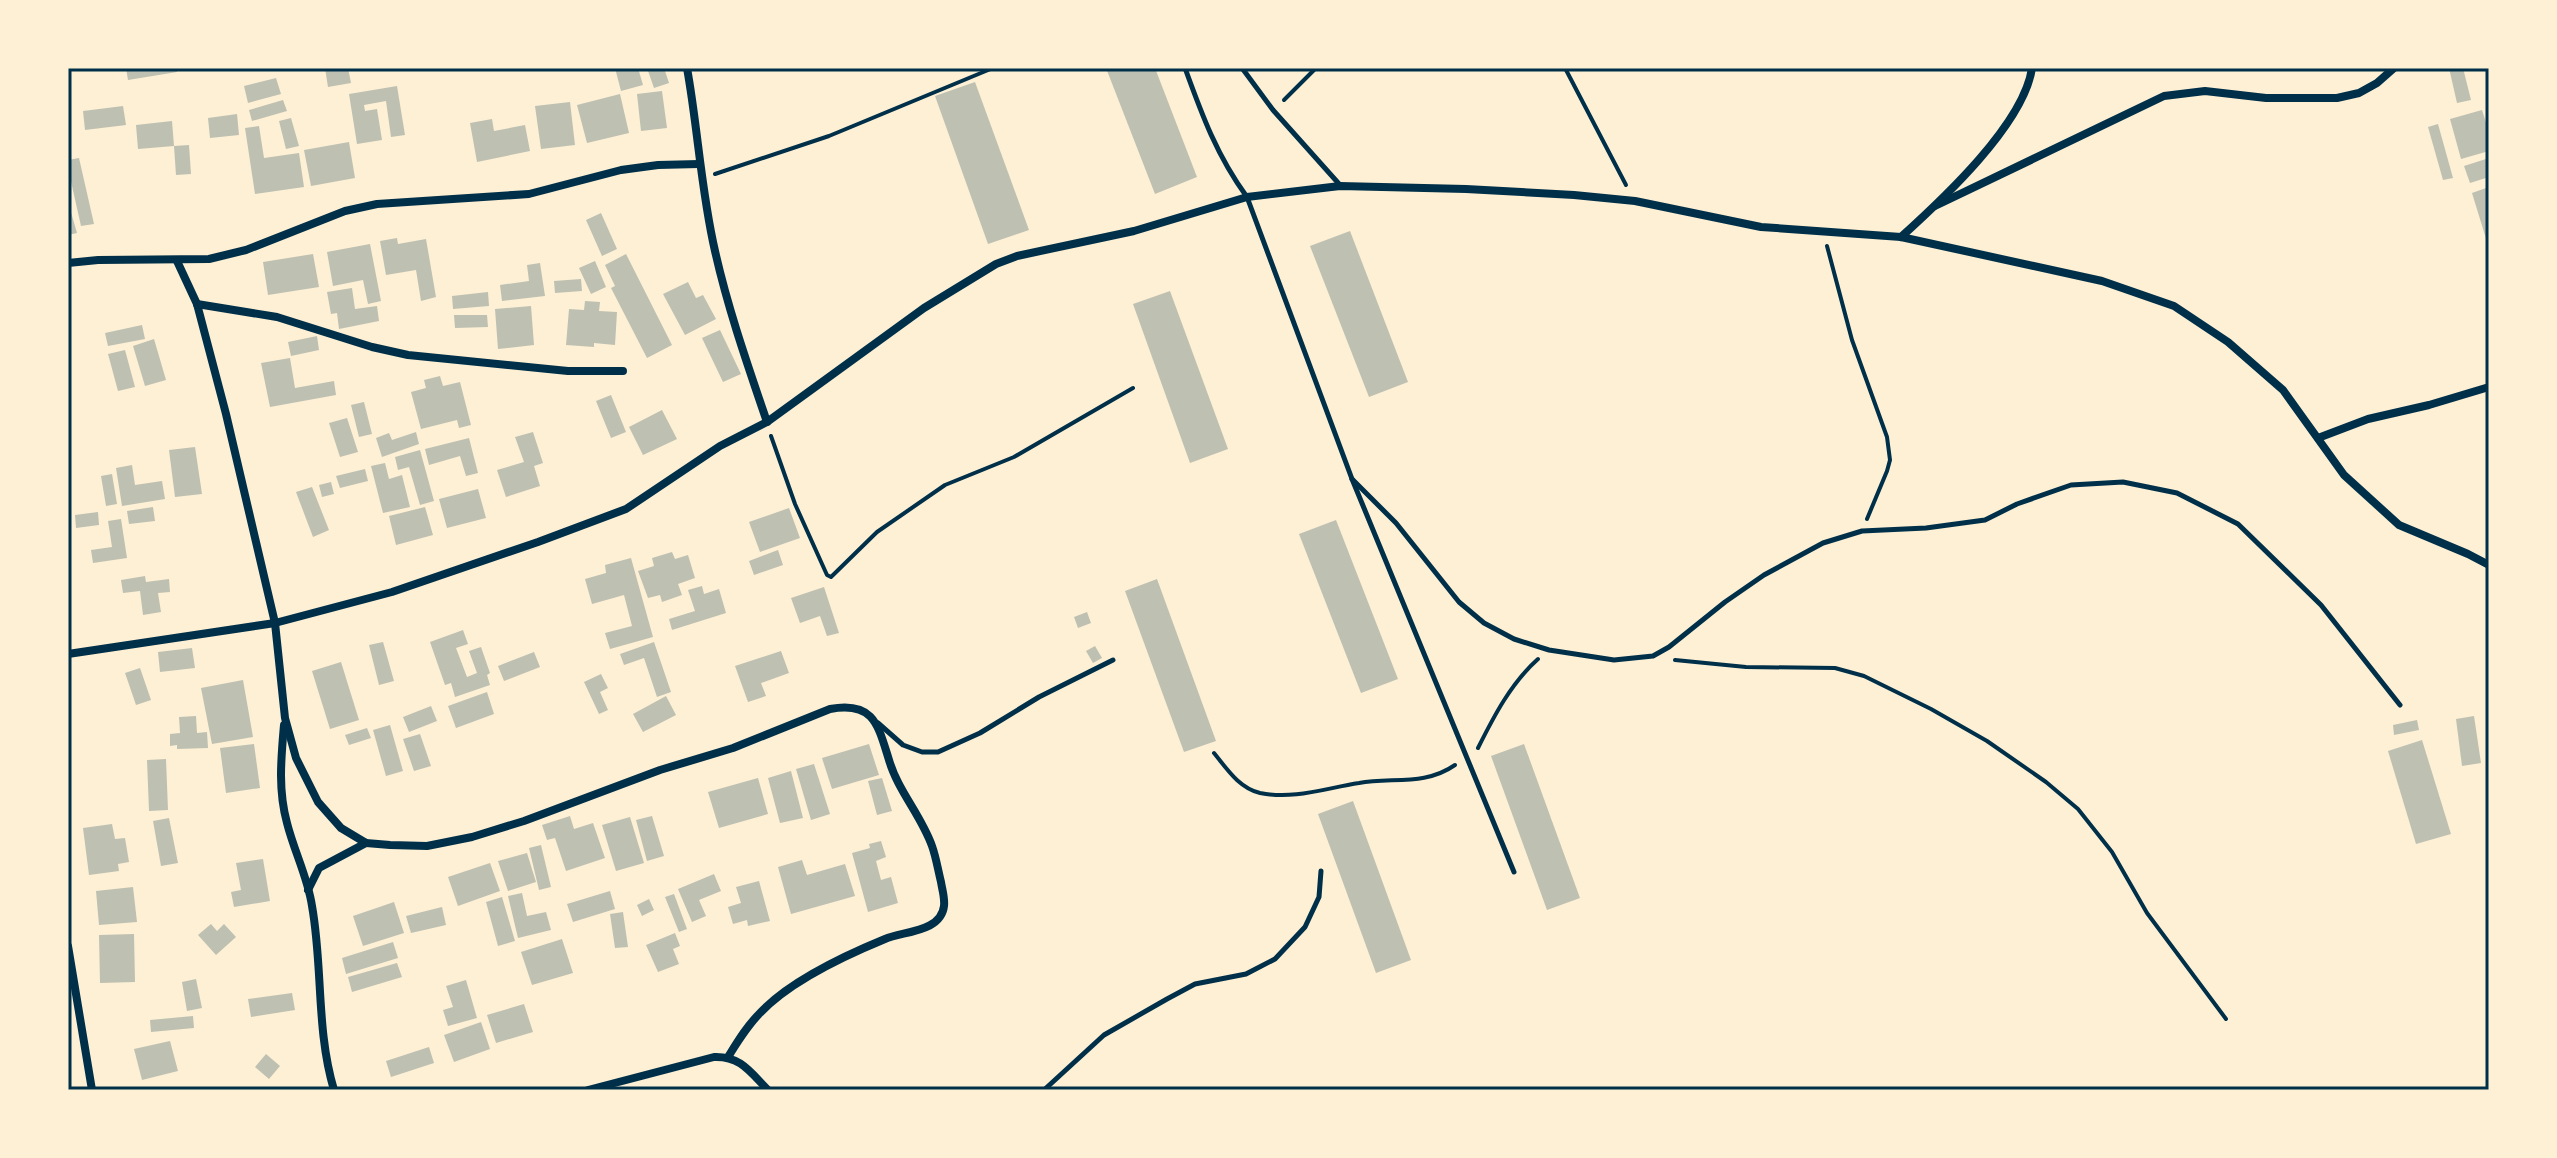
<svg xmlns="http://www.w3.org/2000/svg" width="2557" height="1158" viewBox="0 0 2557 1158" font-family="'Fira Sans',sans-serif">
	<rect width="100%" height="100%" fill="#fdf0d5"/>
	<g fill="#bec0b2">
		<path d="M 126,68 L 176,68 L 177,72 L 128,80 Z"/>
		<path d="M 325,68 L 348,68 L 351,83 L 328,87 Z"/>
		<path d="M 615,68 L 638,68 L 643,85 L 621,91 Z"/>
		<path d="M 647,68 L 664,68 L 669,83 L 654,88 Z"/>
		<path d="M 1106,68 L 1155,68 L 1197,177 L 1155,194 Z"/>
		<path d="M 2449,68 L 2463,68 L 2471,100 L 2457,103 Z"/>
		<path d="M 276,78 L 281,94 L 248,103 L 244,86 Z"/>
		<path d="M 975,82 L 1029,230 L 988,244 L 935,96 Z"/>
		<path d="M 397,86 L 405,135 L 391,137 L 386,101 L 364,105 L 365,111 L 377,109 L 382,140 L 357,144 L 349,94 Z"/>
		<path d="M 662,91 L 667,128 L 641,131 L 637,94 Z"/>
		<path d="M 620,94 L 629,133 L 587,143 L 577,105 Z"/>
		<path d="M 283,100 L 287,111 L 252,121 L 249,110 Z"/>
		<path d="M 570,102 L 575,145 L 541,149 L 535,106 Z"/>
		<path d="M 123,106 L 126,125 L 85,130 L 83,111 Z"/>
		<path d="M 2482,110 L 2489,132 L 2489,151 L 2461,159 L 2450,119 Z"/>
		<path d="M 237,114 L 239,135 L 210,138 L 208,118 Z"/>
		<path d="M 291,118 L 299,146 L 286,149 L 279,121 Z"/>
		<path d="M 492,119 L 494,131 L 525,125 L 530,151 L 477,162 L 470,123 Z"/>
		<path d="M 172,121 L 174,146 L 138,149 L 136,125 Z"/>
		<path d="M 2438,124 L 2453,178 L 2443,180 L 2428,127 Z"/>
		<path d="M 259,126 L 264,158 L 299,153 L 304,187 L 255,194 L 245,128 Z"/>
		<path d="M 349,142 L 355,178 L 311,186 L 304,150 Z"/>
		<path d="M 189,145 L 191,174 L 176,175 L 174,146 Z"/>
		<path d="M 79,158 L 94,224 L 81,226 L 68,168 L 68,160 Z"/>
		<path d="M 2489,158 L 2489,177 L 2470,183 L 2464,166 Z"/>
		<path d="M 2486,188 L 2489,198 L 2488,245 L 2472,193 Z"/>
		<path d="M 68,202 L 77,233 L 68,235 Z"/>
		<path d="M 601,213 L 617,249 L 602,256 L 586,220 Z"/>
		<path d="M 1350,231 L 1408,382 L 1369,397 L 1310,246 Z"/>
		<path d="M 397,238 L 398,244 L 426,239 L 436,297 L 421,301 L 416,270 L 386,275 L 380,241 Z"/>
		<path d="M 370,244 L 381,301 L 368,304 L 363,280 L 333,286 L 327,252 Z"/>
		<path d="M 313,254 L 319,287 L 268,295 L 263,262 Z"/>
		<path d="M 626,254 L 672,345 L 647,358 L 611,288 L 615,286 L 605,265 Z"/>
		<path d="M 595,261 L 606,287 L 591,294 L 579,268 Z"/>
		<path d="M 540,263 L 545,296 L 502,301 L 500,285 L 529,281 L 527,265 Z"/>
		<path d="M 581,279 L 582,291 L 555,293 L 554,281 Z"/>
		<path d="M 688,282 L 696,298 L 703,295 L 716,319 L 685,335 L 663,294 Z"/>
		<path d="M 352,288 L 355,309 L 377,306 L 379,321 L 339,329 L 337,313 L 331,314 L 327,292 Z"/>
		<path d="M 1170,291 L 1228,449 L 1190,463 L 1133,304 Z"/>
		<path d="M 488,292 L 489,306 L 453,309 L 452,296 Z"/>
		<path d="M 585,301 L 600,302 L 599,311 L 617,312 L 615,345 L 594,343 L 594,347 L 566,345 L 569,309 L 584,310 Z"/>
		<path d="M 531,306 L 534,345 L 498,349 L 495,309 Z"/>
		<path d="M 454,315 L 487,315 L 488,327 L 455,328 Z"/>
		<path d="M 142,325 L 145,339 L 108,346 L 105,333 Z"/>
		<path d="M 720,330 L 741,374 L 723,382 L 702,338 Z"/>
		<path d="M 317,336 L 319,350 L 291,356 L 288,342 Z"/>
		<path d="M 154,339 L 166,380 L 145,386 L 133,346 Z"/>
		<path d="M 125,350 L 135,387 L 118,391 L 108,354 Z"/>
		<path d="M 290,358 L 295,388 L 334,381 L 336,395 L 270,407 L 261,363 Z"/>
		<path d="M 440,376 L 443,386 L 460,382 L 471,425 L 459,428 L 457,420 L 421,429 L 411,392 L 426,388 L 424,380 Z"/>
		<path d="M 611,395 L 626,432 L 611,438 L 596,401 Z"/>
		<path d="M 364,402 L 372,434 L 359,437 L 351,405 Z"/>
		<path d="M 662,410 L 677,439 L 643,455 L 629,427 Z"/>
		<path d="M 347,418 L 358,452 L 340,457 L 329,423 Z"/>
		<path d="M 416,432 L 419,444 L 382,457 L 376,438 L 389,433 L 392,440 Z"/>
		<path d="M 533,432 L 543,463 L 534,466 L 540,486 L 506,497 L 497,470 L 524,462 L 515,437 Z"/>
		<path d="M 469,438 L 478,473 L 466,476 L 460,456 L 429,465 L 425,449 Z"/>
		<path d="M 195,447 L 202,494 L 175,497 L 169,450 Z"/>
		<path d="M 420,450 L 434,501 L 420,505 L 409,467 L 398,470 L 395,457 Z"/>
		<path d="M 385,463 L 389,479 L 402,475 L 410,507 L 383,513 L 371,466 Z"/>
		<path d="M 132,465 L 135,485 L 162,481 L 165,499 L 122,506 L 116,468 Z"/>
		<path d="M 365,469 L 368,481 L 340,488 L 336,476 Z"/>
		<path d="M 112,474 L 117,504 L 106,506 L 101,476 Z"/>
		<path d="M 331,482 L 334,494 L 322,497 L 319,485 Z"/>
		<path d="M 312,487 L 329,530 L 313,537 L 296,492 Z"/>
		<path d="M 478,489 L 486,518 L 447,528 L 439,499 Z"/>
		<path d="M 153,507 L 155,521 L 129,524 L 127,511 Z"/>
		<path d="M 425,507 L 433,535 L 396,545 L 389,516 Z"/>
		<path d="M 789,508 L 800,538 L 760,552 L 749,522 Z"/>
		<path d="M 98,512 L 99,525 L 76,528 L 75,515 Z"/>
		<path d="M 121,519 L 127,558 L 93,563 L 91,550 L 112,547 L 108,521 Z"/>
		<path d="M 1336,520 L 1398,679 L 1361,693 L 1299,534 Z"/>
		<path d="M 778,550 L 783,565 L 754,575 L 749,561 Z"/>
		<path d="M 672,552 L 675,559 L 688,555 L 695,578 L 678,584 L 682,595 L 662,602 L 660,595 L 648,598 L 638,571 L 654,566 L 652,558 Z"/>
		<path d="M 631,558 L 653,637 L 610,649 L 605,633 L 632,626 L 624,595 L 592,604 L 585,579 L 606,573 L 605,565 Z"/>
		<path d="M 145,576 L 146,582 L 169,579 L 170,592 L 158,593 L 161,612 L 143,615 L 140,591 L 123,593 L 121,580 Z"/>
		<path d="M 1157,579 L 1216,741 L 1184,752 L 1125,591 Z"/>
		<path d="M 702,586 L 704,594 L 719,589 L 726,613 L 672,630 L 669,619 L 695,611 L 688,590 Z"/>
		<path d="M 824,587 L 839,633 L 827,636 L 820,616 L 800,623 L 791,598 Z"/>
		<path d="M 1087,612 L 1091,623 L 1078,628 L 1074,617 Z"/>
		<path d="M 463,630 L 468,644 L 456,648 L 467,677 L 477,673 L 469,651 L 481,647 L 490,673 L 487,675 L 490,685 L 455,697 L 451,683 L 445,685 L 430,642 Z"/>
		<path d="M 383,642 L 394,681 L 379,685 L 369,645 Z"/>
		<path d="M 654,642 L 671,692 L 657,697 L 644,658 L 624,665 L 620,654 Z"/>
		<path d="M 1095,646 L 1102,658 L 1093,663 L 1086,651 Z"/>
		<path d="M 192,648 L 195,668 L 160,672 L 158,652 Z"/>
		<path d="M 781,651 L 789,673 L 761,683 L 766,696 L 748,702 L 735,666 Z"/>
		<path d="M 534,652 L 540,667 L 504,681 L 498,666 Z"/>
		<path d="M 341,662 L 359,720 L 330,729 L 312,671 Z"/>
		<path d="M 140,668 L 151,700 L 136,705 L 125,673 Z"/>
		<path d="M 601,674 L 608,688 L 600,692 L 608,710 L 599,714 L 584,682 Z"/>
		<path d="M 243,680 L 253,737 L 212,744 L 201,688 Z"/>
		<path d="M 487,692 L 494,714 L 456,728 L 448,706 Z"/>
		<path d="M 666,696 L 676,715 L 643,732 L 633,714 Z"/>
		<path d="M 431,706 L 437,721 L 409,732 L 403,717 Z"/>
		<path d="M 196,716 L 197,733 L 207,732 L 208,748 L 177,749 L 177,745 L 170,746 L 170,734 L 180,733 L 179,717 Z"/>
		<path d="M 2474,716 L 2481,763 L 2462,766 L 2456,719 Z"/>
		<path d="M 2417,720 L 2419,730 L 2394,735 L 2393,725 Z"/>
		<path d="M 390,725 L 403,771 L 386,776 L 373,730 Z"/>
		<path d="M 367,728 L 371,738 L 349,745 L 345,735 Z"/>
		<path d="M 420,734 L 431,766 L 414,771 L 403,739 Z"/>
		<path d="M 2422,740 L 2451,834 L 2416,844 L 2388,751 Z"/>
		<path d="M 254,744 L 260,788 L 226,793 L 220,748 Z"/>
		<path d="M 869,744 L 879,775 L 832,789 L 822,758 Z"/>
		<path d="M 1524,744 L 1580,898 L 1547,910 L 1491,756 Z"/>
		<path d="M 166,759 L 168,810 L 149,811 L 147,760 Z"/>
		<path d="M 814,764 L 830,814 L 811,820 L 796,769 Z"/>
		<path d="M 791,771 L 803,818 L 780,823 L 768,778 Z"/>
		<path d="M 758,778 L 768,814 L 719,828 L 708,792 Z"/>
		<path d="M 882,778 L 892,811 L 877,815 L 868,781 Z"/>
		<path d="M 1353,801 L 1411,960 L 1376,973 L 1318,814 Z"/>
		<path d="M 570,816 L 574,829 L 593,823 L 605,858 L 566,871 L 555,838 L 547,840 L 542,825 Z"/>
		<path d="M 652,816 L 664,856 L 647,861 L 636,820 Z"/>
		<path d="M 630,817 L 644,863 L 616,871 L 602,825 Z"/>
		<path d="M 169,818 L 178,863 L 161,866 L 153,821 Z"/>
		<path d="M 112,824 L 115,839 L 125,838 L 129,862 L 118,864 L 119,871 L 89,875 L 83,828 Z"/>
		<path d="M 881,841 L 886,857 L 876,861 L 881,880 L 891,877 L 898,903 L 868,912 L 852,853 L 870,848 L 869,844 Z"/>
		<path d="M 541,845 L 551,887 L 539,890 L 529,848 Z"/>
		<path d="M 527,853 L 536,882 L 508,891 L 498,861 Z"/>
		<path d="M 263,859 L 270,901 L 234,907 L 231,892 L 241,890 L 236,863 Z"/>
		<path d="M 802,860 L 807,875 L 845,864 L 855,896 L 791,914 L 778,867 Z"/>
		<path d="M 490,863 L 500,891 L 458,906 L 448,877 Z"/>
		<path d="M 714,874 L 721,891 L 699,900 L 706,916 L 692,922 L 678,889 Z"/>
		<path d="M 759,881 L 770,921 L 748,926 L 747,920 L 733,924 L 728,907 L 741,903 L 736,887 Z"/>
		<path d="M 133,887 L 137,922 L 99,925 L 96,891 Z"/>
		<path d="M 610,891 L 615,909 L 573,922 L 567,904 Z"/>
		<path d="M 522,893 L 527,916 L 546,912 L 551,930 L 518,938 L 508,896 Z"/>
		<path d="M 674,894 L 687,929 L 679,932 L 665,897 Z"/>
		<path d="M 502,897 L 515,941 L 498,946 L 486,902 Z"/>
		<path d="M 649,899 L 654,910 L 642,916 L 637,905 Z"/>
		<path d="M 394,902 L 404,933 L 363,946 L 353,916 Z"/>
		<path d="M 442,907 L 446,925 L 411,933 L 406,916 Z"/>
		<path d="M 623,912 L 628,947 L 615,948 L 610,914 Z"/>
		<path d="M 211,924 L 217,931 L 224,924 L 236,937 L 216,955 L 198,935 Z"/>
		<path d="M 675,933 L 680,946 L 673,949 L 679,964 L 658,972 L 646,945 Z"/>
		<path d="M 134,934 L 135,982 L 100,983 L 99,935 Z"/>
		<path d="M 562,939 L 573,973 L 532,985 L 521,952 Z"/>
		<path d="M 393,942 L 398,958 L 346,974 L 342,958 Z"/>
		<path d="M 397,963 L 402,977 L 352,992 L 348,977 Z"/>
		<path d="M 196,979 L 202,1008 L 187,1011 L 182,982 Z"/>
		<path d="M 466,980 L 477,1018 L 448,1026 L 443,1010 L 453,1007 L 446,986 Z"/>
		<path d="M 292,993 L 295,1010 L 251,1017 L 248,999 Z"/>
		<path d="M 524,1004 L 533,1032 L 496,1043 L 487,1015 Z"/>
		<path d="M 193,1016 L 194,1028 L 151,1032 L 150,1020 Z"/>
		<path d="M 481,1022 L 490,1049 L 454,1062 L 444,1035 Z"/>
		<path d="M 170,1041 L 178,1071 L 142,1080 L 134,1049 Z"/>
		<path d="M 429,1047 L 434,1063 L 391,1077 L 386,1061 Z"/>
		<path d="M 266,1054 L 280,1066 L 269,1079 L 255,1067 Z"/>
	</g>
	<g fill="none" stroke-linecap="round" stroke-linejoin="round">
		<g stroke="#003049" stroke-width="4">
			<path d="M 1565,68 L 1626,185"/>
			<path d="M 1284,100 L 1316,68"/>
			<path d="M 715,174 L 829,136 L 993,68"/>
			<path d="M 1827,246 L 1852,340 L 1887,437 L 1890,460 L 1887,471 L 1867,519"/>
			<path d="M 771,436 L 795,504 L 827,575 L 831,577 L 877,532 L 945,485 L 1014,457 L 1133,388"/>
			<path d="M 1675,660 L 1746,667 L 1835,668 L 1864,676 L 1931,709 L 1987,741 L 2046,782 L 2078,809 L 2112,852 L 2147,913 L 2226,1019"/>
			<path d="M 1478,748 C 1494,716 1511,683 1538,659"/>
			<path d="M 1214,753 C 1227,769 1239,788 1260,793 C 1294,800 1326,788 1359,783 C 1392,777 1425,786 1455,765"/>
		</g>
		<g stroke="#003049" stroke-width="5">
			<path d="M 1185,68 C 1202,115 1217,156 1247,197 L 1352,479 L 1514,872"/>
			<path d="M 1242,68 L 1273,110 L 1340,185"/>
			<path d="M 1352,479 L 1396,523 L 1459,602 L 1484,623 L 1514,639 L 1549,650 L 1614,660 L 1653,656 L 1669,647 L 1725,602 L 1764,575 L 1823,543 L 1862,531 L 1926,528 L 1985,520 L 2017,504 L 2071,485 L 2123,482 L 2177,493 L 2238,524 L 2321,605 L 2400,705"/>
			<path d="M 878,723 L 903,745 L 922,752 L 938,752 L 980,733 L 1039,697 L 1113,660"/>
			<path d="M 1044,1090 L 1104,1035 L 1167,999 L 1195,984 L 1246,974 L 1275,959 L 1305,927 L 1319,897 L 1321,871"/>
		</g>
		<g stroke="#003049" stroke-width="8">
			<path d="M 687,68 C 698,129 701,191 715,251 C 728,309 748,366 767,422"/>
			<path d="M 1935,206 L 2164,96 L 2205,91 L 2266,98 L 2337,98 L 2359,93 L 2377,83 L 2394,68"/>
			<path d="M 1901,237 C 1942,200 2024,124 2032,68"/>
			<path d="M 177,261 L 197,304 L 226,414 L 275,623 L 285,718 L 296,758 L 318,802 L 341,828 L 366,843 L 390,845 L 427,846 L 472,837 L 524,821 L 660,770 L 733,748 L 830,709 C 874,701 878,725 889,760 C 898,791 921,815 932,846 C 936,857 938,870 941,882 C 942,889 945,898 944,906 C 941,932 904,931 885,939 C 846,955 789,982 760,1013 C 747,1026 738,1041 728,1057"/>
			<path d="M 68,263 L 98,260 L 209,259 L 246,250 L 345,211 L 377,204 L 529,194 L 621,170 L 658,165 L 699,164"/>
			<path d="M 197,304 L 277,317 L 372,347 L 408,355 L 568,371 L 623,371"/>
			<path d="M 2318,438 L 2368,419 L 2429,405 L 2489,387"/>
			<path d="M 68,654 L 275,623 L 392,592 L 538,542 L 626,509 L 720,446 L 767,422 L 924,308 L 996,264 L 1017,256 L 1134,231 L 1247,197 L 1340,186 L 1466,189 L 1574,195 L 1635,201 L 1761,227 L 1901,237 L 2102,281 L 2174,306 L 2228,342 L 2283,390 L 2344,475 L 2399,525 L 2468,554 L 2489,565"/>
			<path d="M 284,725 C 281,759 278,790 287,823 C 294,851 308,878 312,906 C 323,967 316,1030 334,1090"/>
			<path d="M 308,890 L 319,868 L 366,843"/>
			<path d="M 68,946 L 92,1090"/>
			<path d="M 588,1090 L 714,1057 C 741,1056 750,1072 768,1090"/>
		</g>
	</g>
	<rect width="2557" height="1158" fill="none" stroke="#fdf0d5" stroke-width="140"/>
	<rect x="70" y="70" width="2417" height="1018" fill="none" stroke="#003049" stroke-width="3"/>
</svg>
